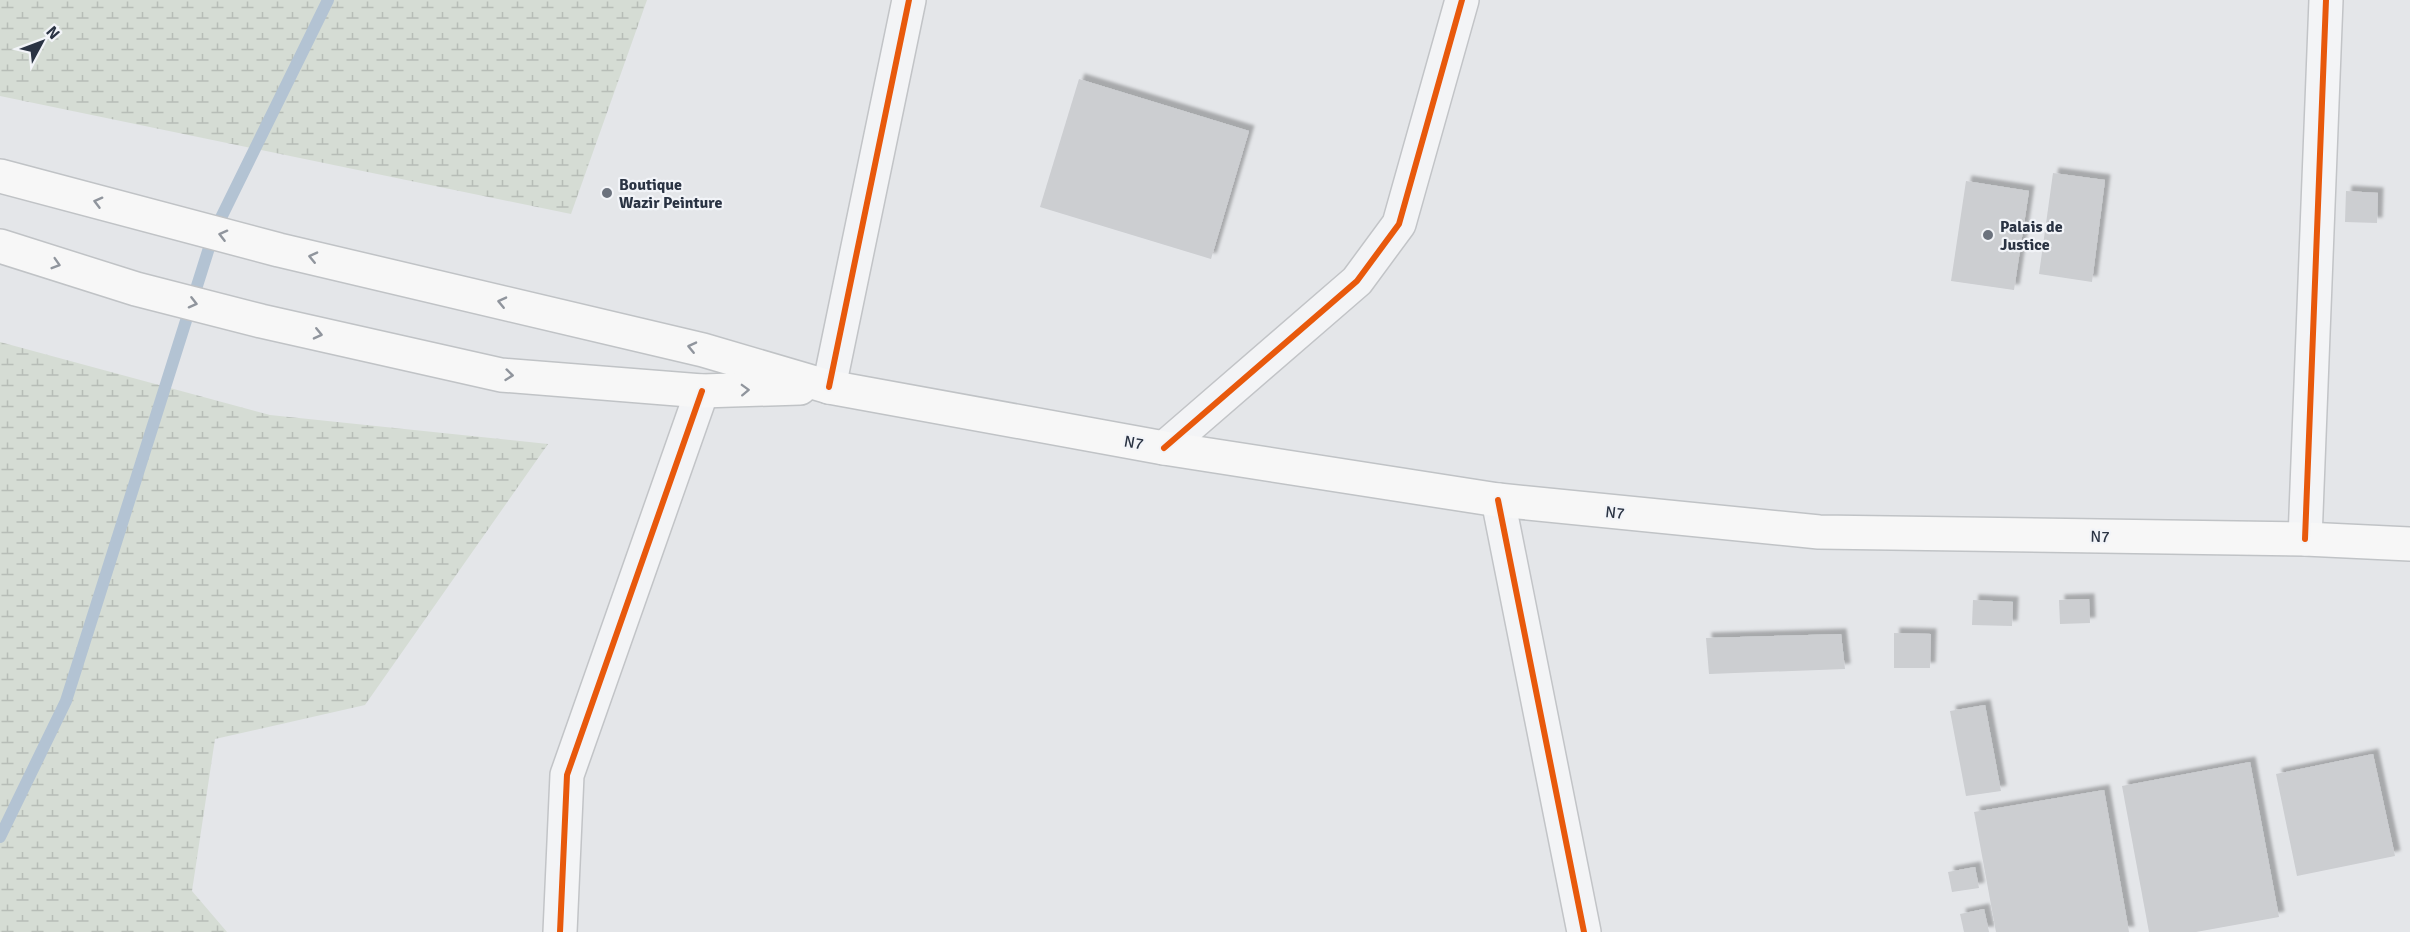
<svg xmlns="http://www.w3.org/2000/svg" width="2410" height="932" viewBox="0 0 2410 932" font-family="Signika,sans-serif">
	<defs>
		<pattern id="wetland-marsh" width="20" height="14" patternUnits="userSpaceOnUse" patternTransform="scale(1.5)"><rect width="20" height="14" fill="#d5dcd4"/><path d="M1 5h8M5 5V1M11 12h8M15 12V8" fill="none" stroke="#b7bdb7"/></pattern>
		<filter id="shadow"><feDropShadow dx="5.5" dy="-5.5" stdDeviation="1.5" flood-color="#0004"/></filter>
	</defs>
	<rect width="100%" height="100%" fill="#e4e6e9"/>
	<g fill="url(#wetland-marsh)">
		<path d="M 0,0 L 647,0 L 571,214 L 0,96 Z"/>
		<path d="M 0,342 L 270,415 L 548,444 L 365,705 L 215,739 L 192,891 L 227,932 L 0,932 Z"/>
	</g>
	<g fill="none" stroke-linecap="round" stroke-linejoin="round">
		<path stroke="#b3c3d3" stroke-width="12" d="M 0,837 L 66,701 L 214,232 L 328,0"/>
	</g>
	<g fill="#ccced1" filter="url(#shadow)">
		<path d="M 1079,79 L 1249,131 L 1211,259 L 1040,207 Z"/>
		<path d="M 2053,173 L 2105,180 L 2092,282 L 2039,274 Z"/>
		<path d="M 1966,181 L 2029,191 L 2014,290 L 1951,281 Z"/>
		<path d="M 2346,191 L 2378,193 L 2377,223 L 2345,222 Z"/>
		<path d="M 2089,599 L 2090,623 L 2060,624 L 2059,600 Z"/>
		<path d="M 1973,600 L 2013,602 L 2012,626 L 1972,625 Z"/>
		<path d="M 1894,633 L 1931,634 L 1930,668 L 1894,668 Z"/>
		<path d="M 1841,634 L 1845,669 L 1709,674 L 1706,638 Z"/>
		<path d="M 1985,705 L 2001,791 L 1966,796 L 1950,711 Z"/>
		<path d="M 2373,754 L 2395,856 L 2297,876 L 2276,774 Z"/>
		<path d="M 2250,762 L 2279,917 L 2196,932 L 2149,932 L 2122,786 Z"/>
		<path d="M 2104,790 L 2129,932 L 1996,932 L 1974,812 Z"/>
		<path d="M 1975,867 L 1979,888 L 1952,892 L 1948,872 Z"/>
		<path d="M 1984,909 L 1989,932 L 1964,932 L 1960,914 Z"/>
	</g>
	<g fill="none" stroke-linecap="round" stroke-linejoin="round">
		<defs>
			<g id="minor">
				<path d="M 829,387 L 909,0"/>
				<path d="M 1164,448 L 1357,281 L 1399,224 L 1462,0"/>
				<path d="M 1498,500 L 1584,932"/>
				<path d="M 2305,539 L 2326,0"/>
				<path d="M 560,932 L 567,775 L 702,391"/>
			</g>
			<g id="major">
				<path d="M 0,176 L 279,250 L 703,350 L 829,387 L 1164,448 L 1498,500 L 1819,532 L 2305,539 L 2410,544"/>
				<path d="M 0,246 L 136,289 L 261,321 L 501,375 L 702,391 L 800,388"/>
			</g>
		</defs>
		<use href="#minor" stroke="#c2c4c7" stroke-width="36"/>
		<use href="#major" stroke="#c0c3c6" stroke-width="36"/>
		<use href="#minor" stroke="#f3f4f6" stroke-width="33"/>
		<use href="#major" stroke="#f7f7f7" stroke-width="33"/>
		<defs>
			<g id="cycleway">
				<path d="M 829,387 L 909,0"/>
				<path d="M 1164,448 L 1357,281 L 1399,224 L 1462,0"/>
				<path d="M 1498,500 L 1584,932"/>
				<path d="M 2305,539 L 2326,0"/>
				<path d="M 560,932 L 567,775 L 702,391"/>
			</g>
		</defs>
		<use href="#cycleway" stroke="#f2f4f8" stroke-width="10"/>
		<use href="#cycleway" stroke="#e8590c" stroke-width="6"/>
	</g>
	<defs><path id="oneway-chevron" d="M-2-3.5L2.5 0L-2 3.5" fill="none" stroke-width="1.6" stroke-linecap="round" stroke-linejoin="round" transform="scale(1.5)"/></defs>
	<g stroke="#90959d">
		<use href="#oneway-chevron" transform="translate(98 202) rotate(-165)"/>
		<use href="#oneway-chevron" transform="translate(223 235) rotate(-166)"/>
		<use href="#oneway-chevron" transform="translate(313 257) rotate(-167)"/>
		<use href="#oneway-chevron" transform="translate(56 264) rotate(17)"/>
		<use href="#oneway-chevron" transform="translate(502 302) rotate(-167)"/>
		<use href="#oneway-chevron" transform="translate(193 303) rotate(14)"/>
		<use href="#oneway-chevron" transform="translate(318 334) rotate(13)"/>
		<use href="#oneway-chevron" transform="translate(692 347) rotate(-167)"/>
		<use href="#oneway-chevron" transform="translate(509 375) rotate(6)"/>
		<use href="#oneway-chevron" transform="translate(745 390) rotate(-2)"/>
	</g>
	<g fill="#6b727d" stroke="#f2f4f8" stroke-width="2">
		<circle cx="607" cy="193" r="6"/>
		<circle cx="1988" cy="235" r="6"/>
	</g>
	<g text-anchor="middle" stroke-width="4.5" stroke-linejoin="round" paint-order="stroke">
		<g font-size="16" font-weight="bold" fill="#2a3343" stroke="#f2f4f8" text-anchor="start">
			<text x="619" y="190">Boutique<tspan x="619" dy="18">Wazir Peinture</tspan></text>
			<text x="2000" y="232">Palais de<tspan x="2000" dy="18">Justice</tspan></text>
		</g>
		<g font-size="16" fill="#2a3343" stroke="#f2f4f8">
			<text transform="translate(1134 442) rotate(10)" y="6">N7</text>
			<text transform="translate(1615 512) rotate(6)" y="6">N7</text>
			<text transform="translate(2100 536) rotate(1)" y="6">N7</text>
		</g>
	</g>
	<g transform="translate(42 42) rotate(49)" stroke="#f2f4f8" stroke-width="4.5" paint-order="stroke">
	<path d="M0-4.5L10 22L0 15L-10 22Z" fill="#2a3343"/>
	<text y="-9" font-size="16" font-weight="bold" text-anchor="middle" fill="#2a3343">N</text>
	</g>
</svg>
